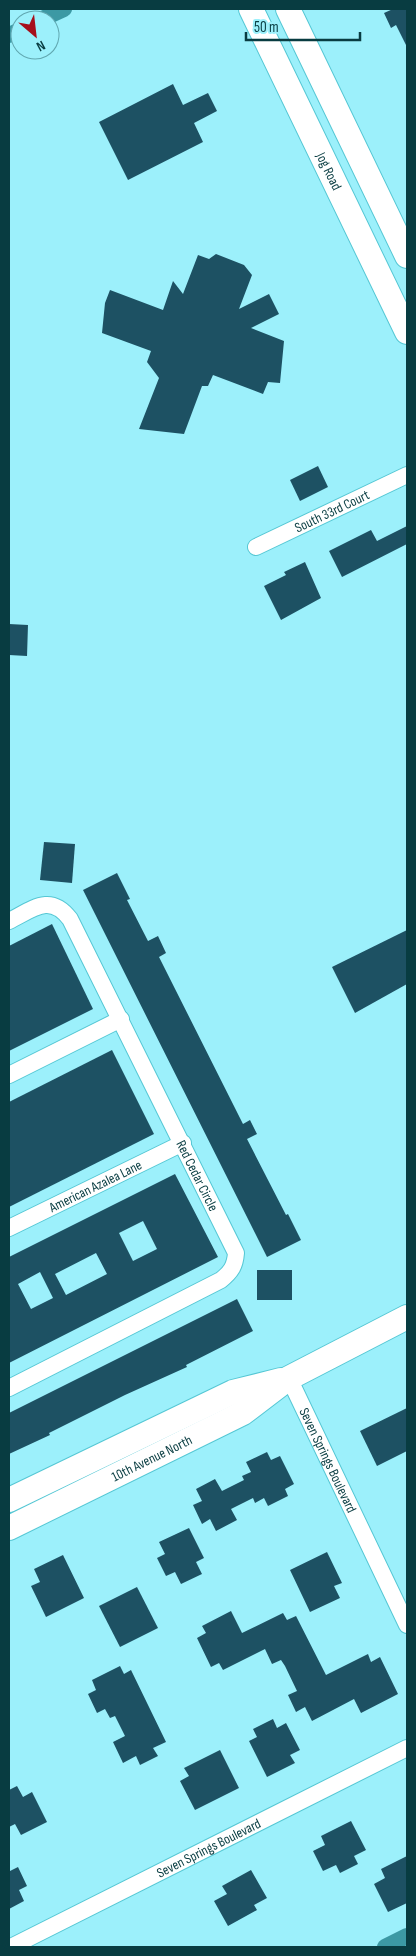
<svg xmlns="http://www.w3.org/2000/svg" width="416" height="1956" viewBox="0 0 416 1956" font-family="'Sofia Sans Condensed',sans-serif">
	<rect width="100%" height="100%" fill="#9cf0fb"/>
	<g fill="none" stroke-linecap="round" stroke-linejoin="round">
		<g stroke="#3c99a4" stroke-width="16">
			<path d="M 40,20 L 64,9"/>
			<path d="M 9,35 L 20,30"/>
			<path d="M 385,1947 L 407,1936"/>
		</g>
	</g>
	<g fill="#1d5163" fill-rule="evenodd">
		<path d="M 393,9 L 407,9 L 407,47 L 396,25 L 391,28 L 384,13 Z"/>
		<path d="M 173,84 L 183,105 L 208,93 L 217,111 L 194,123 L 203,142 L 128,180 L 99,122 Z"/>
		<path d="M 216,254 L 244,265 L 252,275 L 239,309 L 269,294 L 279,314 L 251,328 L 284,341 L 280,383 L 268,382 L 263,394 L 213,375 L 208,386 L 202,386 L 184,434 L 139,429 L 159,378 L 147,362 L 151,351 L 102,333 L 105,303 L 110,290 L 163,310 L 173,281 L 183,294 L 198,255 L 209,259 Z"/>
		<path d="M 318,466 L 328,487 L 300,501 L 290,480 Z"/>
		<path d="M 407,526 L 407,544 L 342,577 L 329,551 L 371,530 L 377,541 Z"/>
		<path d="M 305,562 L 321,598 L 281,620 L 264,586 L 286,575 L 284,572 Z"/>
		<path d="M 9,624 L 28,625 L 27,656 L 9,655 Z"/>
		<path d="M 44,842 L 75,844 L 72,883 L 40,880 Z"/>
		<path d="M 117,873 L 130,899 L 127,900 L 148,941 L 158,936 L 166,953 L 159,957 L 243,1124 L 250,1120 L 257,1134 L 247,1139 L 286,1215 L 288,1214 L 301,1240 L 267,1257 L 83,890 Z"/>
		<path d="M 52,924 L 93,1009 L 9,1051 L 9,946 Z"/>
		<path d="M 407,930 L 407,984 L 355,1013 L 332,967 Z"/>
		<path d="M 112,1050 L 154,1134 L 9,1207 L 9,1102 Z"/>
		<path d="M 175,1174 L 218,1257 L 9,1363 L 9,1257 ZM 143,1221 L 157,1249 L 133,1261 L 119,1233 ZM 96,1253 L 107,1274 L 66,1295 L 55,1274 ZM 40,1272 L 53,1298 L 31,1309 L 18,1284 Z"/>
		<rect x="257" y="1270" width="35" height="30"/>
		<path d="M 237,1299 L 253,1331 L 186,1365 L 187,1367 L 125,1395 L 49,1433 L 50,1435 L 9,1454 L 9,1413 Z"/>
		<path d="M 407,1408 L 407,1451 L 377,1466 L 360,1431 Z"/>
		<path d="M 267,1452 L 271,1460 L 280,1456 L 294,1484 L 285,1489 L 288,1496 L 268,1506 L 264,1498 L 255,1503 L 253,1498 L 231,1509 L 237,1520 L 216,1531 L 210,1519 L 202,1524 L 193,1505 L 202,1501 L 196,1489 L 215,1479 L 222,1491 L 244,1480 L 242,1476 L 251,1472 L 246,1462 Z"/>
		<path d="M 189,1528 L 204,1558 L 196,1562 L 202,1574 L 181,1584 L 175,1572 L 166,1576 L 157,1558 L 165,1554 L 159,1542 Z"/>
		<path d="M 327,1552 L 342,1583 L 334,1586 L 340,1598 L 310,1612 L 290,1570 Z"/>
		<path d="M 63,1555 L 84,1598 L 46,1617 L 31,1586 L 40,1582 L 34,1569 Z"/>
		<path d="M 137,1587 L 158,1628 L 120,1647 L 99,1606 Z"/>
		<path d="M 231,1611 L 242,1633 L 283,1613 L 287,1620 L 296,1616 L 326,1675 L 368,1654 L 371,1662 L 380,1657 L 398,1694 L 361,1713 L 354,1699 L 312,1721 L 305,1707 L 296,1712 L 288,1695 L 297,1691 L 285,1666 L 281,1660 L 272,1664 L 265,1649 L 223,1670 L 219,1663 L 211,1667 L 197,1638 L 206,1633 L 202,1626 Z"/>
		<path d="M 120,1666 L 124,1674 L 131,1670 L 166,1742 L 153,1748 L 158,1756 L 140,1765 L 136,1756 L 123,1763 L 113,1742 L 125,1736 L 115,1716 L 110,1718 L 105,1709 L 97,1713 L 88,1694 L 96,1690 L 92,1680 Z"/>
		<path d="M 273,1719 L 277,1728 L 286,1723 L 300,1750 L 290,1755 L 295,1763 L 267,1777 L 249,1741 L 257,1737 L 253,1729 Z"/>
		<path d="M 220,1750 L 239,1788 L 195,1810 L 180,1781 L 189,1776 L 184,1768 Z"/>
		<path d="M 17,1786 L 23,1797 L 32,1792 L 47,1822 L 21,1835 L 15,1824 L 9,1827 L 9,1790 Z"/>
		<path d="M 351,1821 L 366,1850 L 354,1856 L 358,1864 L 340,1873 L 336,1865 L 323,1871 L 313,1851 L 325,1845 L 321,1836 Z"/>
		<path d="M 407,1856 L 407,1903 L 388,1912 L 374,1884 L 385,1878 L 381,1869 Z"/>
		<path d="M 18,1867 L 27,1886 L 19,1890 L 24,1901 L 9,1909 L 9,1869 L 10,1871 Z"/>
		<path d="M 251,1870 L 267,1898 L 254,1905 L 257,1910 L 228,1926 L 214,1901 L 227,1894 L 222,1886 Z"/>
	</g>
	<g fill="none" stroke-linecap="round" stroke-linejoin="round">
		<defs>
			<g id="street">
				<path id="s1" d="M 256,547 L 407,475"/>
				<path id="s2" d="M 9,921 C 33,909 50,893 70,919 L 236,1253 C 235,1266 231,1272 221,1280 L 9,1388"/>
				<path d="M 9,1075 L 121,1019"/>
				<path id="s3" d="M 9,1228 L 183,1143"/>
				<path id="s4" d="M 289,1378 L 407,1625"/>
				<path id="s5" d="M 11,1947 L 407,1748"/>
			</g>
			<g id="secondary">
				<path id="s6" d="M 251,9 L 407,332"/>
				<path d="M 288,9 L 407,256"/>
				<path d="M 9,1500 L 233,1392 L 281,1380"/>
				<path id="s7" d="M 9,1528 L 243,1413 L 289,1378 L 407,1317"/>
			</g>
		</defs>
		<use href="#street" stroke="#55c7d4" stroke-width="18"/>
		<use href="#secondary" stroke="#55c7d4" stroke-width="26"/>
		<use href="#street" stroke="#fff" stroke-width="16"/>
		<use href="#secondary" stroke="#fff" stroke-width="24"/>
	</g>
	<g text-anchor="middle" stroke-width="5" stroke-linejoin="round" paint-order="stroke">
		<g font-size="14" fill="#083c41" stroke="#9cf0fb">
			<text dy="5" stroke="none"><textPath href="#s6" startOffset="180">Jog Road</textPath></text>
			<text dy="5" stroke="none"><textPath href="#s1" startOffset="84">South 33rd Court</textPath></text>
			<text dy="5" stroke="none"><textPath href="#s2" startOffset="356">Red Cedar Circle</textPath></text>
			<text dy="5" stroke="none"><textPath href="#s3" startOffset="96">American Azalea Lane</textPath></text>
			<text dy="5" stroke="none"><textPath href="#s7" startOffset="159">10th Avenue North</textPath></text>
			<text dy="5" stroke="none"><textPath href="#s4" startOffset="91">Seven Springs Boulevard</textPath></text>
			<text dy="5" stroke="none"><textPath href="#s5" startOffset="221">Seven Springs Boulevard</textPath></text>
		</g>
	</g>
	<rect width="416" height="1956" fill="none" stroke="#083c41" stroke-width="20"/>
	<g transform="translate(35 35) rotate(152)"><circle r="24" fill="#9cf0fb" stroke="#61a8b1"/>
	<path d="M0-4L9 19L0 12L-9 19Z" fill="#a60f1b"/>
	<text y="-8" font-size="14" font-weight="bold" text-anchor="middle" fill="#083c41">N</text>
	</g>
	<path d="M246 32v8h114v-8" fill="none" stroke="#083c41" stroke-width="2.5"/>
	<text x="254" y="32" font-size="15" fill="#083c41" stroke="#9cf0fb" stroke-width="4" paint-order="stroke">50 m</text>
</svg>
